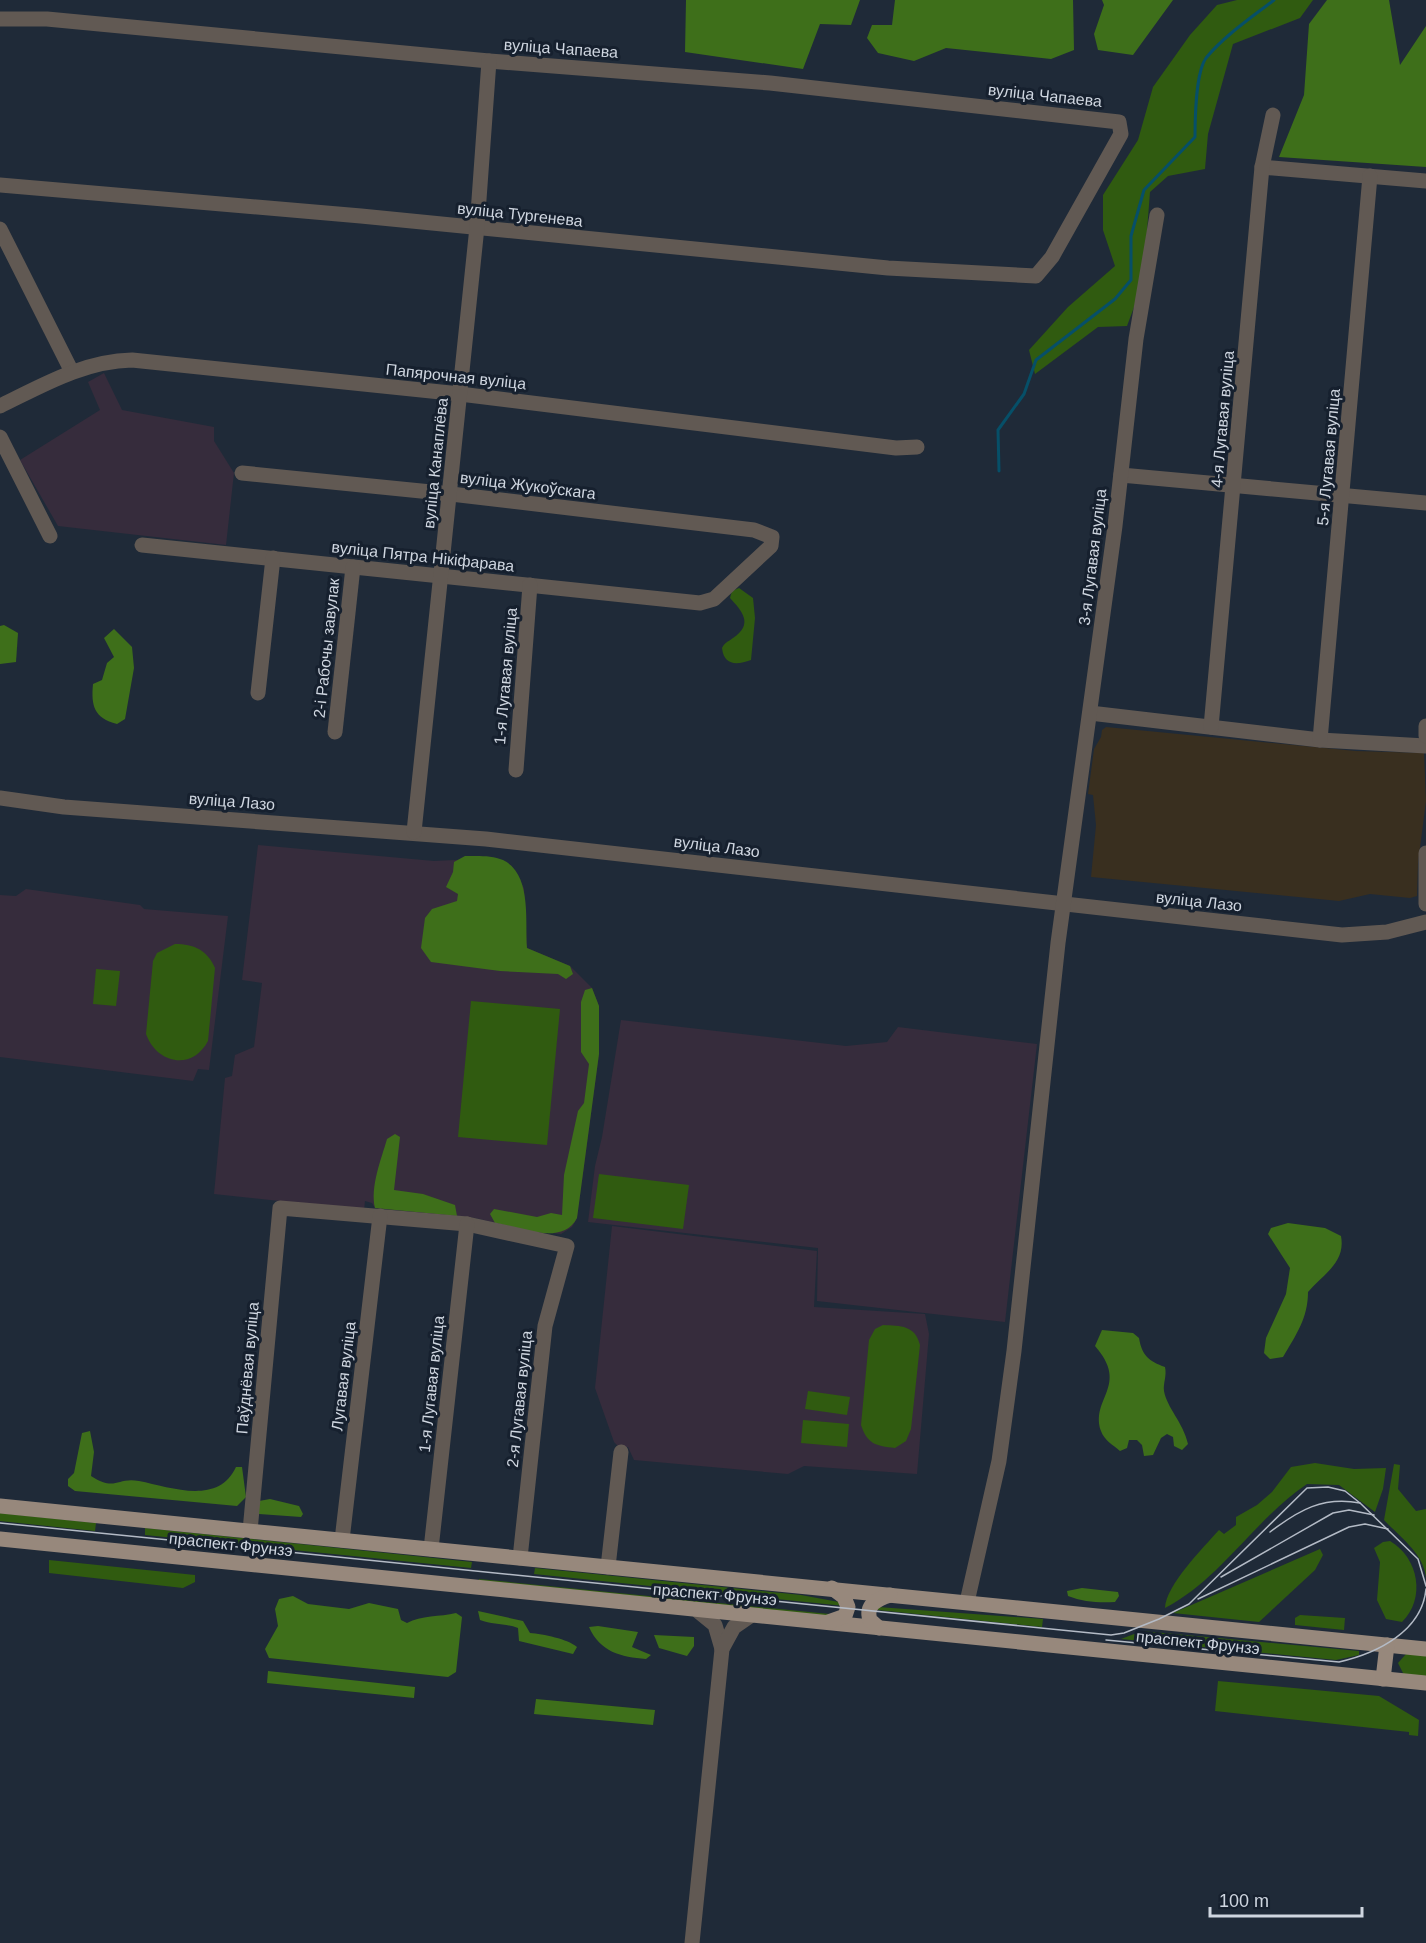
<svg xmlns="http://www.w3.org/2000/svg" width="1426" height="1943" viewBox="0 0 1426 1943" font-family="Arial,sans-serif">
	<rect width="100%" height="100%" fill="#1f2a38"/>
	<path fill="#392f1f" d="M 1106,727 L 1356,751 L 1424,753 L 1426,801 L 1418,863 L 1417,896 L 1410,898 L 1370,894 L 1339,901 L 1091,877 L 1096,825 L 1093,795 L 1088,794 L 1094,749 L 1101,737 L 1102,730 Z"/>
	<g fill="#362c3c">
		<path d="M 104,373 L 122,410 L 214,427 L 214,441 L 234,473 L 226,545 L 58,526 L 20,460 L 100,410 L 88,382 Z"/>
		<path d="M 258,845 L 434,861 L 475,859 L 511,865 L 524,888 L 527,948 L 570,966 L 592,988 L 599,1006 L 599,1054 L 577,1218 L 572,1227 L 561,1234 L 532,1231 L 475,1218 L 375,1208 L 372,1203 L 365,1201 L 364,1210 L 214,1194 L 225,1078 L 232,1076 L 235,1055 L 254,1047 L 262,983 L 242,980 Z"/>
		<path d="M 26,889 L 140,905 L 144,909 L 228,916 L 209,1070 L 198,1069 L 193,1081 L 0,1057 L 0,895 L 16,896 Z"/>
		<path d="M 621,1020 L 846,1046 L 887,1042 L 898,1027 L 1037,1044 L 1005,1322 L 817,1301 L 818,1248 L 588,1222 L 595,1166 L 602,1137 Z"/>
		<path d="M 612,1226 L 817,1251 L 814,1307 L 925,1314 L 929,1334 L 917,1474 L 804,1466 L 788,1474 L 634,1460 L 628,1447 L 619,1447 L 614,1442 L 595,1388 Z"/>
	</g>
	<g fill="#305b10">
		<path d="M 1237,0 L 1313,0 L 1300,18 L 1233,44 L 1208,134 L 1205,169 L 1168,176 L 1150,192 L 1143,283 L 1127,326 L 1098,327 L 1035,374 L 1029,350 L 1068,307 L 1115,266 L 1103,230 L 1103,195 L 1138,140 L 1153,87 L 1190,35 L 1217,5 Z"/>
		<path d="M 739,588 L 753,598 L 755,618 L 751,660 C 737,665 724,666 722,648 C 725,642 728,642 733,638 C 754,624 742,611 730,598 L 732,591 Z"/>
		<path d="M 175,944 C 194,944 207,950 215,968 L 208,1041 C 192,1071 157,1064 146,1034 L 153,961 L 157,953 Z"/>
		<path d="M 96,969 L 120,971 L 116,1006 L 93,1004 Z"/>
		<path d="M 471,1001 L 560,1009 L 547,1145 L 458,1137 Z"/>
		<path d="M 599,1174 L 689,1185 L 683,1229 L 593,1218 Z"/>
		<path d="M 883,1325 C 901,1326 915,1325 920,1345 L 911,1429 L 906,1441 L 895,1448 C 876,1446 867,1444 861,1425 L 869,1340 L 875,1329 Z"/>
		<path d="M 808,1391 L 850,1397 L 847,1415 L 805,1409 Z"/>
		<path d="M 803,1420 L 849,1424 L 847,1447 L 801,1443 Z"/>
		<path d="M 1315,1463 L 1354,1469 L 1386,1468 L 1383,1489 L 1375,1512 L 1339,1485 L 1307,1484 C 1255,1519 1221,1579 1165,1608 C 1166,1585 1203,1548 1219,1530 L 1224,1534 L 1236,1525 L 1236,1517 L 1257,1505 L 1272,1492 L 1291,1467 Z"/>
		<path d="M 1394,1464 L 1400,1465 L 1398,1489 L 1416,1511 L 1426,1509 L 1426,1577 C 1423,1553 1400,1537 1384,1520 Z"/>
		<path d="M 0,1513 L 96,1523 L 95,1531 L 0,1521 Z"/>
		<path d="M 145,1528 L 472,1562 L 471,1568 L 145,1535 Z"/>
		<path d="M 1390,1541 C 1419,1558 1426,1599 1402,1622 L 1386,1619 L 1377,1600 L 1380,1562 L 1374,1548 L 1383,1542 Z"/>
		<path d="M 1320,1549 L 1323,1555 L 1315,1570 L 1259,1622 L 1173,1613 Z"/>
		<path d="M 49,1560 L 195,1575 L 195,1582 L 183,1588 L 49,1573 Z"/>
		<path d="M 535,1568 L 801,1595 L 844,1603 L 845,1606 L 534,1574 Z"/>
		<path d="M 479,1579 L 840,1615 L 835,1617 L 478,1584 Z"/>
		<path d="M 878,1607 L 1043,1619 L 1042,1627 L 878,1610 Z"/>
		<path d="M 1300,1615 L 1345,1618 L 1344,1630 L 1295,1625 L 1295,1618 Z"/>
		<path d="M 1142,1631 L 1359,1651 L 1359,1655 L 1336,1660 L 1121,1639 Z"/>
		<path d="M 1406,1654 L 1426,1655 L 1426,1678 L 1404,1675 L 1398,1663 Z"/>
		<path d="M 1218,1681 L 1379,1696 L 1419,1720 L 1418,1736 L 1409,1735 L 1409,1732 L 1215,1711 Z"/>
	</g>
	<g fill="#3e6f1a">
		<path d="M 686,0 L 860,0 L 851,25 L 820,24 L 803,69 L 685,52 Z"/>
		<path d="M 895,0 L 1073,0 L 1074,50 L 1051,59 L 946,48 L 914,61 L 878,53 L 867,38 L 872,25 L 892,25 Z"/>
		<path d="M 1102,0 L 1173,0 L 1133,55 L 1098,50 L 1094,34 L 1104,5 Z"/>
		<path d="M 1327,0 L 1389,0 L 1400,65 L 1426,26 L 1426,167 L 1279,157 L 1304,95 L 1309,24 Z"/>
		<path d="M 4,625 L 18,633 L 16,662 L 0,664 L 0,626 Z"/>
		<path d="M 114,629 L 132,647 L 134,668 L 125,719 L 117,724 C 94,718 91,706 93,684 L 102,680 L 107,663 L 114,657 L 104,638 Z"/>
		<path d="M 465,856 C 477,856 492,855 503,860 C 532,874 525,921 527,948 L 570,966 L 573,974 L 566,979 L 558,974 L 500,971 L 431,962 L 421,948 L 425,918 L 432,909 L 457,901 L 458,894 L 446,887 L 453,872 L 454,862 Z"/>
		<path d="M 592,988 L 599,1006 L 599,1054 L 577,1218 C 563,1246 520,1228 495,1223 L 490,1214 L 494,1209 L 537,1217 L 551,1213 L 562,1215 L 564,1175 L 578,1111 L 584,1103 L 589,1064 L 581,1052 L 581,1002 L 585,990 Z"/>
		<path d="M 395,1134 L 400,1137 L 394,1190 L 423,1194 L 455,1205 L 457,1216 L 375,1208 C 370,1187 381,1160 387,1139 Z"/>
		<path d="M 1288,1223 L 1325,1228 L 1341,1236 C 1346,1263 1323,1274 1308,1292 C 1308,1318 1296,1335 1283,1357 L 1270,1359 L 1264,1353 L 1266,1338 L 1286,1294 L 1290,1268 L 1268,1234 L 1271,1228 Z"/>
		<path d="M 1102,1330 L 1133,1333 L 1139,1338 C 1142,1356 1149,1361 1165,1367 C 1167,1376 1163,1383 1164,1391 C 1167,1408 1183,1422 1188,1444 L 1182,1450 L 1174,1446 L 1173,1437 L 1167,1434 L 1161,1438 L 1153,1455 L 1144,1456 L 1142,1445 L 1137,1440 L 1129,1440 L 1127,1448 L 1120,1451 C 1113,1445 1104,1440 1101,1431 C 1090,1398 1130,1386 1095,1346 Z"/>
		<path d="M 90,1431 L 94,1452 L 91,1476 C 116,1492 116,1477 139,1481 C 170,1487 218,1506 236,1467 L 242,1467 L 246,1497 L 237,1506 L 75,1491 L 68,1486 L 68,1479 L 74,1473 L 82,1433 Z"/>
		<path d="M 270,1499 L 299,1506 L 303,1514 L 301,1517 L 259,1514 L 259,1501 Z"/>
		<path d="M 1082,1588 L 1118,1592 L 1119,1596 L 1115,1602 C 1099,1603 1083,1602 1068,1596 L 1067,1591 Z"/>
		<path d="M 293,1596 L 308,1604 L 349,1609 L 369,1603 L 398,1609 L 401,1620 L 407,1623 C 421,1615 440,1617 456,1613 L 462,1617 L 456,1672 L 448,1677 L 269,1658 L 265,1649 L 278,1626 L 275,1609 L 279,1599 Z"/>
		<path d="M 478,1611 L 523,1621 L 530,1633 C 543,1634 568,1639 577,1647 L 573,1654 L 519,1641 L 518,1628 C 505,1623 493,1625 480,1620 Z"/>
		<path d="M 598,1626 L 638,1632 L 632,1647 L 651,1655 L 646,1659 C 621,1657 600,1652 589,1627 Z"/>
		<path d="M 654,1635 L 694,1637 L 694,1646 L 687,1656 L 659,1648 Z"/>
		<path d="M 268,1671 L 415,1687 L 414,1698 L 267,1683 Z"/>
		<path d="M 536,1699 L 655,1710 L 653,1725 L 534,1714 Z"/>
	</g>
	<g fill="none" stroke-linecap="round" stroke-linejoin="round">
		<path stroke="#064f68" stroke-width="3" d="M 999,471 L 998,430 L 1024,394 L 1036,360 L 1115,299 L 1131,280 L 1131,236 L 1144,190 L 1195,137 C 1195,119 1196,72 1206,58 C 1224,36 1252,17 1274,0"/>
		<g stroke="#615953" stroke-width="15">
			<path d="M 0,19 L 47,19 L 489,61 L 770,83 L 1119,122 L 1121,134 L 1052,257 L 1036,276 L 888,268 L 361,216 L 0,185"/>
			<path d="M 1262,167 L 1426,181"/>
			<path d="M 0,229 L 72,372"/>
			<path d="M 0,406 C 43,385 84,361 132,360 L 460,394 L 896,448 L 917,447"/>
			<path d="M 0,437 L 50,536"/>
			<path d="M 1121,475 L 1426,503"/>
			<path d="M 142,545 L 700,603 L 714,599 L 771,546 L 772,537 L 754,530 L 451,494 L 242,473"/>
			<path d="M 258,693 L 273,558"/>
			<path d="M 1090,713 L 1320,740 L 1426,746"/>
			<path d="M 1426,726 L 1426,736"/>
			<path d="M 1211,727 L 1262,167 L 1273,115"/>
			<path d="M 335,732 L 353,567"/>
			<path d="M 1320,740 L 1370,176"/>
			<path d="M 516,770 L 530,585"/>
			<path d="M 0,798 L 64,807 L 486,839 L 1342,935 L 1387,932 L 1426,922"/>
			<path d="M 414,832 L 477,227 L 489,61"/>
			<path d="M 1426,853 L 1426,904"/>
			<path d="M 250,1531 L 280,1208 L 467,1224 L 567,1246 L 545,1326 L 520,1558"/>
			<path d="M 342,1540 L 380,1216"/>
			<path d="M 431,1549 L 467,1224"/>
			<path d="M 608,1567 L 621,1452"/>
			<path d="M 967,1602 L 999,1461 L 1014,1351 L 1058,943 L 1115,526 L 1136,339 L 1157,215"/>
			<path d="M 699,1612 L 715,1625 L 722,1649"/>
			<path d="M 692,1943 L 722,1649 L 734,1627 L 750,1616"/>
		</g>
		<g stroke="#97887c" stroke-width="15">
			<path d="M 0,1506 L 1426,1649"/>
			<path d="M 0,1539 L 1426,1683"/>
			<path d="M 828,1622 L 845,1616 L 848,1607 L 844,1597 L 832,1588"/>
			<path d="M 879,1628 L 870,1620 C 865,1605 877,1599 890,1595"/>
			<path d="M 1383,1679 L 1387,1645"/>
		</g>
		<g stroke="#b4bbc6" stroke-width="1.5">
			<path d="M 0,1523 L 1111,1635 L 1124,1633 L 1159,1619 L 1189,1604 L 1307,1488 L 1328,1487 L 1345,1491 L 1360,1503 L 1418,1559 L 1426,1586"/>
			<path d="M 1270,1532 C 1299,1510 1323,1496 1360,1503"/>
			<path d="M 1221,1577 L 1333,1513 L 1349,1510 L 1374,1515"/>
			<path d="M 1198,1599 L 1349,1527 L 1365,1524 L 1388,1529"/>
			<path d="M 1106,1640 L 1339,1662 C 1378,1653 1422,1631 1426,1589"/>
		</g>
	</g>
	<g text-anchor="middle" stroke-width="6" stroke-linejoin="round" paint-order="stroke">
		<g font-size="16" fill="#cfd6e0" stroke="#16202e">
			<text transform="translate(561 48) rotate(4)" y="6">вуліца Чапаева</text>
			<text transform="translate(1045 95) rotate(6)" y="6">вуліца Чапаева</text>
			<text transform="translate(520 214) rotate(6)" y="6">вуліца Тургенева</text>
			<text transform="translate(456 376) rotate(6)" y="6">Папярочная вуліца</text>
			<text transform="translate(1222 419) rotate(-85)" y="6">4-я Лугавая вуліца</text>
			<text transform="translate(1328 457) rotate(-85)" y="6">5-я Лугавая вуліца</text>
			<text transform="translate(435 463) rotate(-84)" y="6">вуліца Канаплёва</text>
			<text transform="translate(528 485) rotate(7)" y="6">вуліца Жукоўскага</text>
			<text transform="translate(423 556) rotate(6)" y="6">вуліца Пятра Нікіфарава</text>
			<text transform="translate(1092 557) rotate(-83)" y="6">3-я Лугавая вуліца</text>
			<text transform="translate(326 648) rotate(-84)" y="6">2-і Рабочы завулак</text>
			<text transform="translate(505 676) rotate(-85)" y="6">1-я Лугавая вуліца</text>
			<text transform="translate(232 801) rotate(4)" y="6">вуліца Лазо</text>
			<text transform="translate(717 846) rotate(7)" y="6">вуліца Лазо</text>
			<text transform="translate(1199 901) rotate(6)" y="6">вуліца Лазо</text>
			<text transform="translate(247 1368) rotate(-85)" y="6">Паўднёвая вуліца</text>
			<text transform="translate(343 1376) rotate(-83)" y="6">Лугавая вуліца</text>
			<text transform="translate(431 1384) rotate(-84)" y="6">1-я Лугавая вуліца</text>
			<text transform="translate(519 1399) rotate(-84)" y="6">2-я Лугавая вуліца</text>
			<text transform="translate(231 1544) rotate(6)" y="6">праспект Фрунзэ</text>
			<text transform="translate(715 1594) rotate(5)" y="6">праспект Фрунзэ</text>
			<text transform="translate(1198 1642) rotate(6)" y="6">праспект Фрунзэ</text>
		</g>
	</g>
	<path d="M1210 1907v9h152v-9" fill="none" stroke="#cfd6e0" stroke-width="3"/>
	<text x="1219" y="1907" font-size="18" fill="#cfd6e0" stroke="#16202e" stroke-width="4.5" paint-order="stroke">100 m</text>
</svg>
